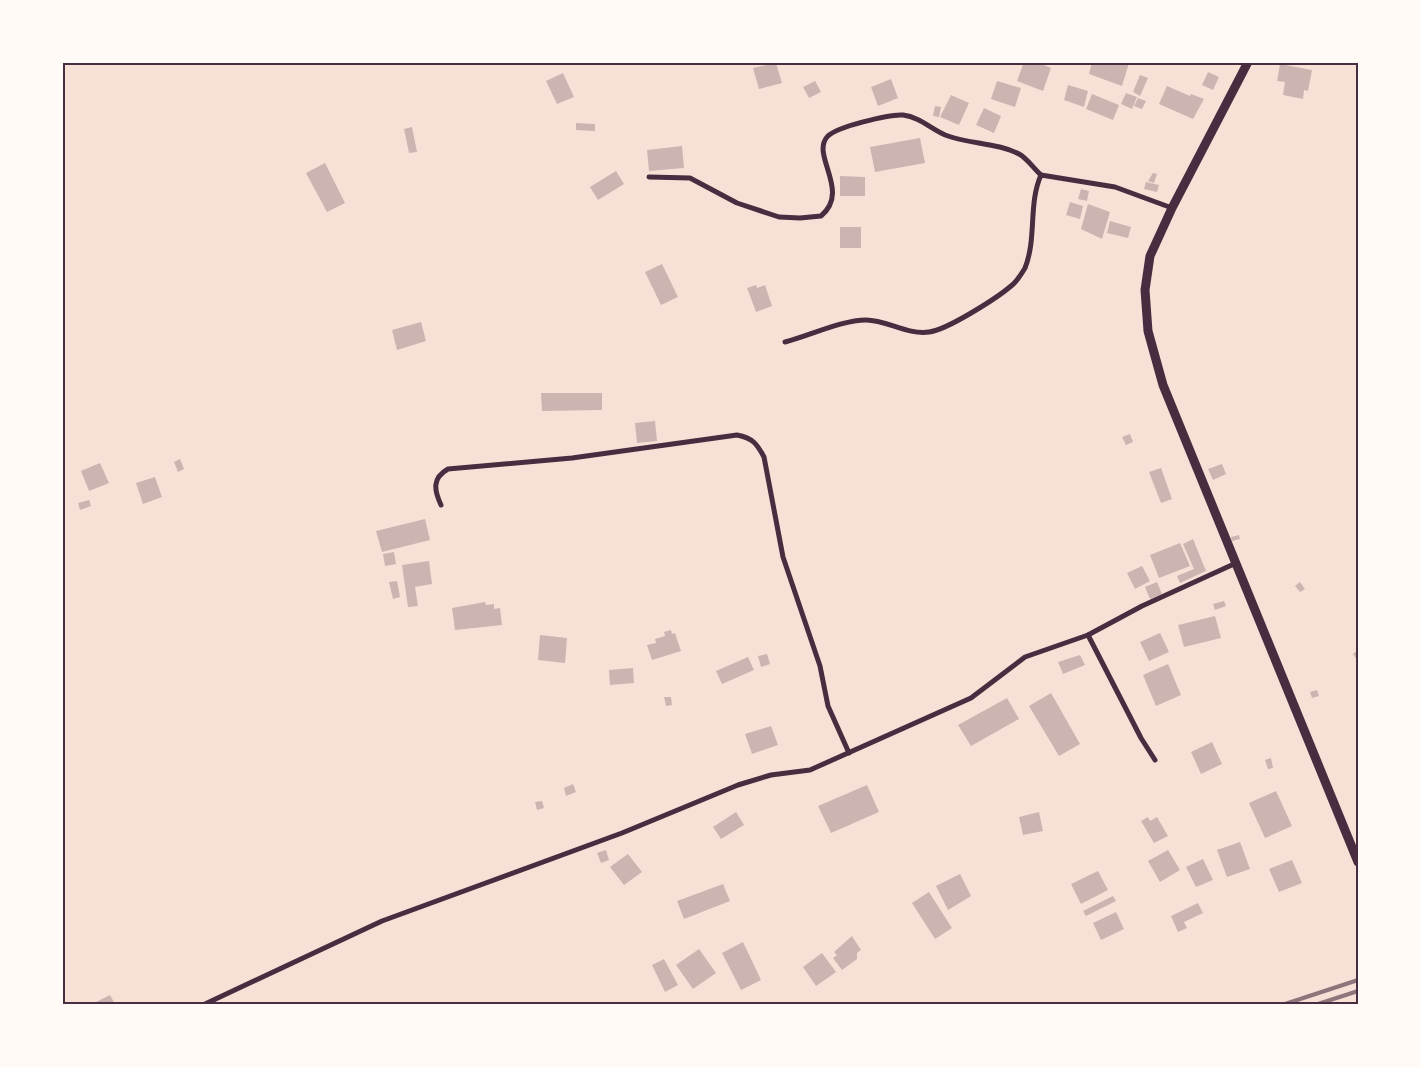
<svg xmlns="http://www.w3.org/2000/svg" width="1421" height="1067" viewBox="0 0 1421 1067" font-family="'Open Sans',sans-serif">
	<rect width="100%" height="100%" fill="#f7e1d7"/>
	<g fill="#ccb4b1">
		<path d="M 1024,62 L 1037,62 L 1051,68 L 1043,91 L 1017,81 Z"/>
		<path d="M 1092,62 L 1129,63 L 1122,86 L 1089,74 Z"/>
		<path d="M 776,63 L 782,83 L 759,89 L 753,68 Z"/>
		<path d="M 1280,64 L 1312,70 L 1308,91 L 1304,90 L 1303,99 L 1283,95 L 1285,82 L 1277,81 Z"/>
		<path d="M 1208,72 L 1219,77 L 1213,90 L 1202,85 Z"/>
		<path d="M 563,73 L 574,97 L 557,104 L 546,81 Z"/>
		<path d="M 1140,75 L 1148,78 L 1140,96 L 1133,92 Z"/>
		<path d="M 891,79 L 898,98 L 878,106 L 871,87 Z"/>
		<path d="M 815,81 L 821,92 L 809,98 L 803,87 Z"/>
		<path d="M 997,81 L 1021,88 L 1015,107 L 991,99 Z"/>
		<path d="M 1068,85 L 1088,91 L 1084,107 L 1064,100 Z"/>
		<path d="M 1167,86 L 1190,96 L 1191,94 L 1204,99 L 1193,119 L 1159,104 Z"/>
		<path d="M 1126,93 L 1137,97 L 1132,109 L 1121,104 Z"/>
		<path d="M 1092,94 L 1119,105 L 1113,120 L 1086,109 Z"/>
		<path d="M 951,95 L 969,103 L 959,125 L 940,117 Z"/>
		<path d="M 1138,98 L 1146,101 L 1142,109 L 1134,106 Z"/>
		<path d="M 935,106 L 941,107 L 939,117 L 933,116 Z"/>
		<path d="M 984,108 L 1001,116 L 994,133 L 976,125 Z"/>
		<path d="M 576,123 L 595,124 L 595,131 L 576,130 Z"/>
		<path d="M 412,127 L 417,152 L 409,153 L 404,129 Z"/>
		<path d="M 920,138 L 925,163 L 875,172 L 870,147 Z"/>
		<path d="M 682,146 L 684,168 L 649,171 L 647,150 Z"/>
		<path d="M 325,163 L 345,203 L 327,212 L 306,173 Z"/>
		<path d="M 616,171 L 624,184 L 598,200 L 590,187 Z"/>
		<path d="M 1153,173 L 1157,174 L 1154,183 L 1148,181 Z"/>
		<path d="M 840,176 L 865,177 L 865,196 L 840,196 Z"/>
		<path d="M 1146,182 L 1159,185 L 1157,192 L 1144,189 Z"/>
		<path d="M 1081,189 L 1089,191 L 1087,201 L 1078,199 Z"/>
		<path d="M 1070,202 L 1083,206 L 1080,219 L 1066,215 Z"/>
		<path d="M 1088,204 L 1110,212 L 1102,239 L 1081,229 Z"/>
		<path d="M 1110,221 L 1131,227 L 1128,238 L 1107,233 Z"/>
		<rect x="840" y="227" width="21" height="21"/>
		<path d="M 662,264 L 678,297 L 661,305 L 645,272 Z"/>
		<path d="M 756,285 L 757,288 L 765,285 L 772,306 L 756,312 L 747,288 Z"/>
		<path d="M 421,322 L 426,341 L 397,350 L 392,330 Z"/>
		<path d="M 541,393 L 602,393 L 602,410 L 542,411 Z"/>
		<path d="M 655,421 L 657,441 L 637,443 L 635,423 Z"/>
		<path d="M 1130,434 L 1133,442 L 1126,445 L 1122,437 Z"/>
		<path d="M 180,459 L 184,469 L 178,472 L 174,462 Z"/>
		<path d="M 100,463 L 109,483 L 89,491 L 81,471 Z"/>
		<path d="M 1222,464 L 1226,474 L 1213,480 L 1208,469 Z"/>
		<path d="M 1161,468 L 1172,499 L 1161,503 L 1149,472 Z"/>
		<path d="M 155,477 L 162,497 L 143,504 L 136,483 Z"/>
		<path d="M 89,500 L 91,506 L 80,510 L 78,503 Z"/>
		<path d="M 425,519 L 430,540 L 382,552 L 376,531 Z"/>
		<path d="M 1239,535 L 1240,539 L 1232,541 L 1231,537 Z"/>
		<path d="M 1193,539 L 1206,571 L 1180,583 L 1177,576 L 1194,569 L 1183,544 Z"/>
		<path d="M 1180,543 L 1190,566 L 1159,578 L 1150,555 Z"/>
		<path d="M 394,552 L 396,564 L 385,566 L 383,554 Z"/>
		<path d="M 429,561 L 432,584 L 415,587 L 418,606 L 408,607 L 402,565 Z"/>
		<path d="M 1142,566 L 1150,581 L 1135,589 L 1127,573 Z"/>
		<path d="M 397,581 L 400,597 L 393,599 L 389,582 Z"/>
		<path d="M 1157,582 L 1162,594 L 1150,599 L 1145,587 Z"/>
		<path d="M 1300,582 L 1305,589 L 1300,592 L 1295,586 Z"/>
		<path d="M 1224,601 L 1226,606 L 1215,610 L 1213,604 Z"/>
		<path d="M 485,602 L 486,605 L 494,604 L 494,609 L 500,608 L 502,625 L 455,630 L 452,608 Z"/>
		<path d="M 1215,616 L 1221,638 L 1184,647 L 1178,625 Z"/>
		<path d="M 671,630 L 672,634 L 675,633 L 681,651 L 652,660 L 647,645 L 656,643 L 655,639 L 665,636 L 664,632 Z"/>
		<path d="M 1160,633 L 1169,652 L 1149,661 L 1140,642 Z"/>
		<path d="M 540,635 L 567,638 L 565,663 L 538,660 Z"/>
		<path d="M 1358,650 L 1358,661 L 1353,654 Z"/>
		<path d="M 767,654 L 770,664 L 761,667 L 758,656 Z"/>
		<path d="M 1080,655 L 1085,665 L 1063,674 L 1058,662 Z"/>
		<path d="M 748,657 L 754,670 L 722,684 L 716,671 Z"/>
		<path d="M 1168,664 L 1181,695 L 1156,706 L 1143,675 Z"/>
		<path d="M 633,668 L 634,683 L 610,685 L 609,670 Z"/>
		<path d="M 1317,690 L 1319,696 L 1312,698 L 1310,692 Z"/>
		<path d="M 1051,693 L 1080,744 L 1059,756 L 1029,706 Z"/>
		<path d="M 664,697 L 671,697 L 672,705 L 666,706 Z"/>
		<path d="M 1007,698 L 1019,719 L 971,746 L 958,725 Z"/>
		<path d="M 771,726 L 778,745 L 752,754 L 745,734 Z"/>
		<path d="M 1212,742 L 1222,764 L 1201,774 L 1191,752 Z"/>
		<path d="M 1271,758 L 1273,768 L 1268,769 L 1265,760 Z"/>
		<path d="M 573,784 L 576,792 L 566,796 L 564,788 Z"/>
		<path d="M 867,785 L 879,812 L 831,833 L 818,806 Z"/>
		<path d="M 1276,791 L 1292,826 L 1265,838 L 1249,803 Z"/>
		<path d="M 542,801 L 544,808 L 537,810 L 535,802 Z"/>
		<path d="M 736,812 L 744,825 L 721,839 L 713,827 Z"/>
		<path d="M 1039,812 L 1043,831 L 1023,835 L 1019,817 Z"/>
		<path d="M 1148,817 L 1150,821 L 1157,817 L 1168,836 L 1154,843 L 1141,821 Z"/>
		<path d="M 1240,842 L 1250,869 L 1227,877 L 1217,850 Z"/>
		<path d="M 606,850 L 609,860 L 601,863 L 597,853 Z"/>
		<path d="M 1168,850 L 1180,870 L 1160,882 L 1148,861 Z"/>
		<path d="M 628,854 L 642,872 L 624,885 L 610,867 Z"/>
		<path d="M 1203,859 L 1213,880 L 1196,887 L 1186,867 Z"/>
		<path d="M 1292,860 L 1302,883 L 1279,892 L 1269,869 Z"/>
		<path d="M 1098,871 L 1108,890 L 1081,904 L 1071,884 Z"/>
		<path d="M 960,874 L 971,896 L 948,910 L 936,886 Z"/>
		<path d="M 723,884 L 730,901 L 684,919 L 677,901 Z"/>
		<path d="M 929,892 L 952,928 L 935,939 L 912,903 Z"/>
		<path d="M 1113,896 L 1116,901 L 1086,916 L 1083,911 Z"/>
		<path d="M 1198,903 L 1203,913 L 1184,922 L 1187,928 L 1178,932 L 1171,916 Z"/>
		<path d="M 1116,912 L 1124,929 L 1101,940 L 1093,923 Z"/>
		<path d="M 852,936 L 861,950 L 857,953 L 857,959 L 842,970 L 833,958 L 837,955 L 834,952 Z"/>
		<path d="M 743,942 L 761,980 L 741,990 L 722,953 Z"/>
		<path d="M 699,949 L 716,973 L 693,989 L 676,965 Z"/>
		<path d="M 822,953 L 836,972 L 816,986 L 803,967 Z"/>
		<path d="M 664,959 L 678,985 L 665,992 L 652,965 Z"/>
		<path d="M 110,995 L 115,1004 L 92,1004 Z"/>
	</g>
	<g fill="none" stroke-linecap="round" stroke-linejoin="round">
		<g stroke="#4a2c40" stroke-width="5">
			<path d="M 649,177 L 690,178 L 737,203 L 779,217 L 800,218 L 821,216 C 851,191 811,156 827,137 C 835,127 890,114 903,115 C 921,117 933,131 948,136 C 970,144 998,143 1019,154 C 1027,158 1034,169 1041,175"/>
			<path d="M 785,342 C 809,336 842,320 866,320 C 887,320 907,335 929,332 C 947,330 997,298 1011,286 C 1016,283 1022,273 1025,268 C 1037,238 1028,204 1041,175 L 1115,187 L 1172,208"/>
			<path d="M 441,505 C 434,490 432,478 448,469 L 572,458 L 737,435 C 753,438 757,444 764,457 L 783,557 L 820,666 L 828,706 L 849,753"/>
			<path d="M 1088,635 L 1141,738 L 1155,760"/>
			<path d="M 205,1004 L 382,921 L 622,833 L 738,785 L 771,775 L 810,770 L 971,698 L 1025,657 L 1088,635 L 1142,606 L 1234,564"/>
		</g>
		<path stroke="#4a2c40" stroke-width="9" d="M 1248,62 L 1172,208 L 1150,256 L 1145,290 L 1148,331 L 1163,385 L 1358,862"/>
		<g stroke="#8f747c" stroke-width="4">
			<path d="M 1285,1004 L 1358,980"/>
			<path d="M 1318,1004 L 1358,991"/>
		</g>
	</g>
	<rect width="1421" height="1067" fill="none" stroke="#fffaf5" stroke-width="128"/>
	<rect x="64" y="64" width="1293" height="939" fill="none" stroke="#4a2c40" stroke-width="2"/>
</svg>
